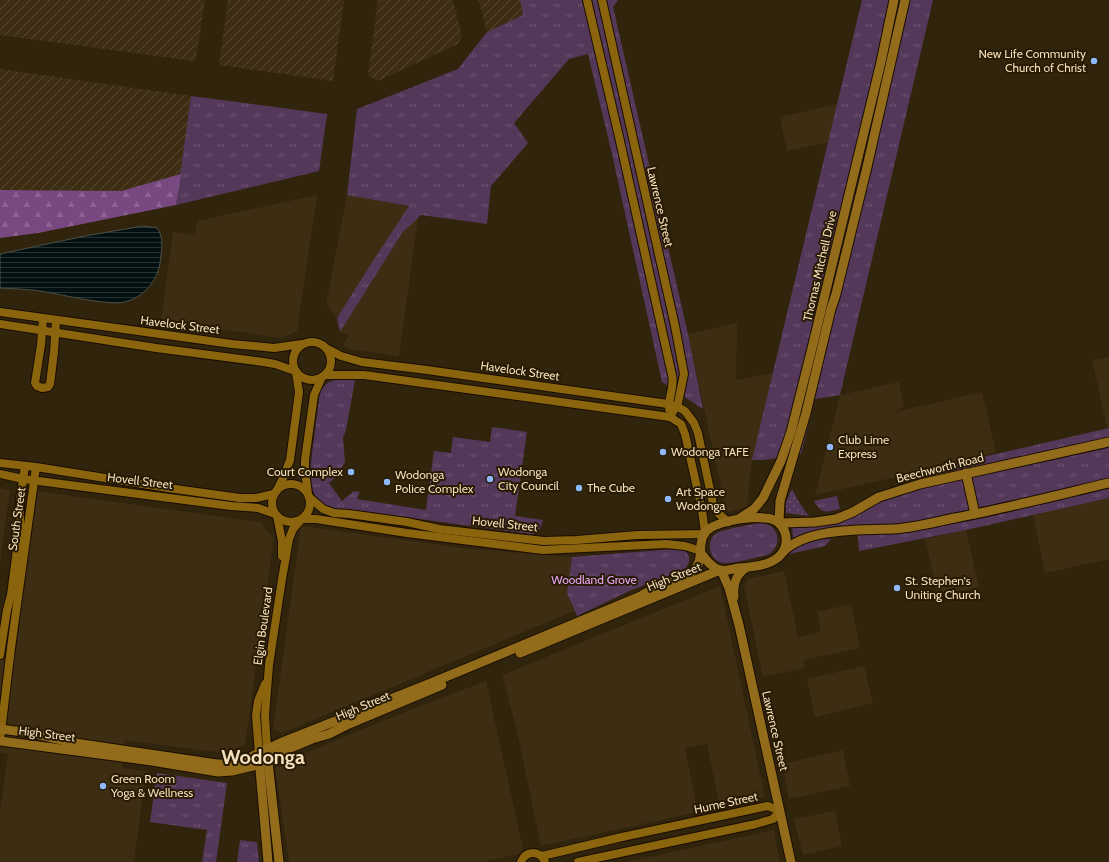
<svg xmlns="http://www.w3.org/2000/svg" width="1109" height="862" viewBox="0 0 1109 862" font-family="Cabin,sans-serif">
	<defs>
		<pattern id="industrial-furrows" width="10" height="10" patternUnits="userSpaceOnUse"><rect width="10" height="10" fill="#3d2e13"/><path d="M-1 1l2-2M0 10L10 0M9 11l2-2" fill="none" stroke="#5a4c33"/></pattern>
		<pattern id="grass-tufts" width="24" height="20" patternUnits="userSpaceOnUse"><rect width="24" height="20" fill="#54385a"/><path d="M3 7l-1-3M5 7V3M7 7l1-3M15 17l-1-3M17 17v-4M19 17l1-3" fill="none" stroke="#6d5470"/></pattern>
		<pattern id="forest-firs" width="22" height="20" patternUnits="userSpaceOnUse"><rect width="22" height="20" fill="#784981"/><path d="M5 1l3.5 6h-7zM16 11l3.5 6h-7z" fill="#8c6391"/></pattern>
		<pattern id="garden-dots" width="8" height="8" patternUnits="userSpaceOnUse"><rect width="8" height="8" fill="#54385a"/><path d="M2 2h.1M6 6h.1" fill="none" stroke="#6d5470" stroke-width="1.8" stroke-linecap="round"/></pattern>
		<pattern id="water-rules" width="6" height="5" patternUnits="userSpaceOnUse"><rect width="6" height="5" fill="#031011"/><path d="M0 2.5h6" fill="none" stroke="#283232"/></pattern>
	</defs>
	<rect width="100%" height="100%" fill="#31240d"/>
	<g fill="#3d2e13">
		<path d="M 838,104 L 829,142 L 787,151 L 780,117 Z"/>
		<path d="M 317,195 L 297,331 L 282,338 L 161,321 L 173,232 L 195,235 L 197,221 Z"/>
		<path d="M 347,195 L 410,206 L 369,267 L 337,318 L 326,304 Z"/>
		<path d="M 418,217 L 399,356 L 349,349 L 343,344 L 349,336 L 340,332 L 402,233 Z"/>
		<path d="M 737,323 L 736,380 L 773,373 L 751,466 L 747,507 L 728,512 L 726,510 L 688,334 Z"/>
		<path d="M 1109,357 L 1109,427 L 1107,427 L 1092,360 Z"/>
		<path d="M 899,382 L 904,406 L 895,412 L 982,392 L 996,452 L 905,475 L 815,495 L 840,395 Z"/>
		<path d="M 0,488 L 10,490 L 0,563 Z"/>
		<path d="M 36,491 L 260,522 L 274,538 L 245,745 L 227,752 L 206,751 L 125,740 L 122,768 L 146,771 L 134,862 L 0,862 L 0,812 L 8,754 L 0,752 L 0,645 L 16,652 Z"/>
		<path d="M 1109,498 L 1109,559 L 1045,573 L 1033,515 Z"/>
		<path d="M 301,526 L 463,548 L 572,557 L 567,593 L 574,611 L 282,733 L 273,729 Z"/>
		<path d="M 966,530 L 979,587 L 938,596 L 925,539 Z"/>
		<path d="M 784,571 L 798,637 L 821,632 L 817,612 L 851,604 L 860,648 L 803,660 L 805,668 L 763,677 L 744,586 L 748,579 Z"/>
		<path d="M 720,586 L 765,797 L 720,807 L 707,744 L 685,748 L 698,812 L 541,846 L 517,731 L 502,675 Z"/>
		<path d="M 864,666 L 873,703 L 815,717 L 807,679 Z"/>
		<path d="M 486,681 L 523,849 L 518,854 L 481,862 L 289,862 L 275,766 L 382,721 Z"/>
		<path d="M 843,750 L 850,786 L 789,799 L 782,764 Z"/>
		<path d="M 835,811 L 842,846 L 803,855 L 794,819 Z"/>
		<path d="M 774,830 L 780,862 L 626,862 Z"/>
	</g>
	<g fill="url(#industrial-furrows)">
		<path d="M 0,0 L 205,0 L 196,59 L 193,61 L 0,35 Z"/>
		<path d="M 228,0 L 344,0 L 333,81 L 219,65 Z"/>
		<path d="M 378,0 L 453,0 L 462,36 L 458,44 L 378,81 L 368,75 Z"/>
		<path d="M 479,0 L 520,0 L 523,15 L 487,32 Z"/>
		<path d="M 0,69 L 191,96 L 181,174 L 121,191 L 0,190 Z"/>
	</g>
	<g fill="url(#grass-tufts)">
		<path d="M 520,0 L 618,0 L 613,7 L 688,334 L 703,409 L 662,382 L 612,154 L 588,54 L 569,59 L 514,123 L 528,143 L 491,186 L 487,224 L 421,215 L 402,233 L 340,332 L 337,318 L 369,267 L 409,206 L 347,195 L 357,109 L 458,69 L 487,32 L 523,15 Z"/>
		<path d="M 862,0 L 933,0 L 840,395 L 815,399 L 801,454 L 764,460 L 752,460 Z"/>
		<path d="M 191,96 L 327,114 L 319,171 L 176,205 Z"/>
		<path d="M 341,379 L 354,379 L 355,380 L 346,430 L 343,438 L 345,462 L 337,476 L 329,483 L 342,501 L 354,491 L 360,492 L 357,499 L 426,510 L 434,451 L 451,453 L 453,437 L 490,442 L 492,427 L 527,432 L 515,516 L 543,520 C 540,529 540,533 530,534 L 346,509 C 302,513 310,467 314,439 C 316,423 318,408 320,392 C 325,383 331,380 341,379 Z"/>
		<path d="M 1109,428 L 1109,498 L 966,530 L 859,551 L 857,525 L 811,532 L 793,539 L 792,526 L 819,526 L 909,491 L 905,475 Z"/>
		<path d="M 837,496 L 840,509 C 826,512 822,515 814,501 Z"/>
		<path d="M 762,523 C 780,525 783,547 767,555 C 756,557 735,564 724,563 C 710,562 704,541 717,533 C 725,529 753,524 762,523 Z"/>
		<path d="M 831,539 L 825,546 L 789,554 C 800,543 815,539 831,539 Z"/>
		<path d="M 675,549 L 686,551 C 691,559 690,562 685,569 L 629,591 L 577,616 L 567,593 L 572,557 Z"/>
		<path d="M 157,773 L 227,783 L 216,862 L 202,862 L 207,830 L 150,822 Z"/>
		<path d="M 240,840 L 257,842 L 259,862 L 237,862 Z"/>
	</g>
	<path fill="url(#forest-firs)" d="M 181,174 L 176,205 L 38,233 L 0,238 L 0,190 L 121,191 Z"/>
	<path fill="url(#garden-dots)" d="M 792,489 L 800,504 L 809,516 L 786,513 L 786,502 Z"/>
	<path fill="url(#water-rules)" stroke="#4c4e44" d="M 143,226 L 157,228 C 165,238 161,252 160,263 C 157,282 143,297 125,302 C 109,306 64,295 46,292 C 31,289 15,289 0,288 L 0,254 L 85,236 Z"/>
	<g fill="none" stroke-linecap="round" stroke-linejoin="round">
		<defs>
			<g id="tertiary">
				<path d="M 587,0 L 620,141 L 672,375 C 675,387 668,397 669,409"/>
				<path d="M 602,0 L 675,326 L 684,374 L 678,403 L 670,417"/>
				<path d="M 0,312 L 232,344 L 274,348 L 302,344"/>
				<path d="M 43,319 L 41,345 L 35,383 L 37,386 L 42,388 L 48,387 L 50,384 L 54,352 L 56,321"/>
				<path d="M 0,324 L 156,348 L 263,362 L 275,364 L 295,371"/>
				<circle cx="312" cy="361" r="19"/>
				<path d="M 326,348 L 341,356 L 362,362 L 427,370 L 668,404 L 678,407 L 685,411 L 694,423 L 698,433 L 713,504 L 718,513 L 728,522"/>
				<path d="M 325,375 L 364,375 L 670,417 L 681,424 L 685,434 L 702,510 L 705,533"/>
				<path d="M 0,463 L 36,467 L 168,488 L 240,498 L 256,498 L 274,494"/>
				<path d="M 0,474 L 23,479 L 231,506 L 258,508 L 275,514"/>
				<circle cx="291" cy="503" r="19"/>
				<path d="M 276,492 L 284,476 L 290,460 L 299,392 L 296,373"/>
				<path d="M 308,494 L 305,472 L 305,460 L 314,395 L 322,377"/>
				<path d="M 309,497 L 323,509 L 334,513 L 349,514 L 407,522 L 439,529 L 526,539 L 544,541 L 577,540 L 637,535 L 705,534"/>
				<path d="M 277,516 L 282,541 L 282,556"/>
				<path d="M 302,519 L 316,519 L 407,533 L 543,550 L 666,544 L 685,546 L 701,551"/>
				<path d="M 0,655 L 7,610 L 11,595 L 20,527 L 20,500 L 25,466"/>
				<path d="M 0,740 L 11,648 L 36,467"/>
				<path d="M 267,749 L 265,715 L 269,665 L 282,579 L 289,539 L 293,529 L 300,521"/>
				<path d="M 259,754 L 256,715 L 258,701 L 265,684"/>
				<path d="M 542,856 L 622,837 L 763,807 L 768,806 L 780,811 L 773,819 L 756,824 L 578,862"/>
				<path d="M 521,862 C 526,850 540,850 545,862"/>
			</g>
			<g id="secondary">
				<path d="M 966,473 L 975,514"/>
				<path d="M 740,518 L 754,509 L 763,498 L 781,461 L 791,432 L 813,344 L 881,62 L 894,0"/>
				<path d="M 779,523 L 780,501 L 806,413 L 831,309 L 836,294 L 867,167 L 905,0"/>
				<path d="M 781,523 L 815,522 L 836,519 L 853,512 L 879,497 L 920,484 L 1109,442"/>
				<path d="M 783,552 C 806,528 861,530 893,529 C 914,528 935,522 955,518 C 1007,508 1058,495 1109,483"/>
				<path d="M 721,570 L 729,588 L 739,625 L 791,862"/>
				<path d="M 734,597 C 733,585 735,575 746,568"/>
				<path d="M 520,653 L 720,570"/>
				<path d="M 0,729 L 31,733 L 75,743 L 217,764 L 229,764 L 244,760 L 280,743 L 431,683 L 641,596 C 644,594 648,592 651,590 C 664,584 683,580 693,571 C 705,560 697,546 704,534 C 712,521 751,516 765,518 C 770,518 775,520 779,523 C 784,528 787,535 786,543 C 783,565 755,567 738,568 C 732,569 724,572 719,570 C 712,567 705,559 701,553"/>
				<path d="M 0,741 L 152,761 L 218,772 L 232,771 L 253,766 L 283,751 L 312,739 L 329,734 L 349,724 L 442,685"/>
				<path d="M 267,753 L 279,862"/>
				<path d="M 259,758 L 268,862"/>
			</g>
		</defs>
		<use href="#tertiary" stroke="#190d00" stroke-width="10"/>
		<use href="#secondary" stroke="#190d00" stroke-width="11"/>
		<use href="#tertiary" stroke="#8b640e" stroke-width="8"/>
		<use href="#secondary" stroke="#926c1b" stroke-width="9"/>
	</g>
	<g fill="#90b8fd" stroke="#271b04" stroke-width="1.5">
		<circle cx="1094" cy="61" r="4"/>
		<circle cx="830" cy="447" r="4"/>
		<circle cx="663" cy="452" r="4"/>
		<circle cx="351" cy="472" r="4"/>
		<circle cx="490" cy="479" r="4"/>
		<circle cx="387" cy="482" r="4"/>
		<circle cx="579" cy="488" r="4"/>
		<circle cx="668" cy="499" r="4"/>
		<circle cx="897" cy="588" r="4"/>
		<circle cx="103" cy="786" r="4"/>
	</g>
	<g text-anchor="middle" stroke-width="4" stroke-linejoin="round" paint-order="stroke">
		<g font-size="12" fill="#f5dfbc" stroke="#271b04" text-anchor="start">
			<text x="1086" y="58" text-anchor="end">New Life Community<tspan x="1086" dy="14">Church of Christ</tspan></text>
			<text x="838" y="444">Club Lime<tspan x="838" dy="14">Express</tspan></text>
			<text x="671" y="456">Wodonga TAFE</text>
			<text x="343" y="476" text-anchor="end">Court Complex</text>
			<text x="498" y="476">Wodonga<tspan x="498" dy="14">City Council</tspan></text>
			<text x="395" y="479">Wodonga<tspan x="395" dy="14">Police Complex</tspan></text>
			<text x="587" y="492">The Cube</text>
			<text x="676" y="496">Art Space<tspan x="676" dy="14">Wodonga</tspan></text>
			<text x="905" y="585">St. Stephen's<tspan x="905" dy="14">Uniting Church</tspan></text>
			<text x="111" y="783">Green Room<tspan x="111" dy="14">Yoga &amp; Wellness</tspan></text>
		</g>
		<g font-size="12" fill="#f5dfbc" stroke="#271b04">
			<text transform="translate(660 207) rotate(77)" y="4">Lawrence Street</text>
			<text transform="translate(820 266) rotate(-77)" y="4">Thomas Mitchell Drive</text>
			<text transform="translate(180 325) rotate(7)" y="4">Havelock Street</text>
			<text transform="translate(520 371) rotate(8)" y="4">Havelock Street</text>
			<text transform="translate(940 468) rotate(-14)" y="4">Beechworth Road</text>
			<text transform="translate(140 481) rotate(7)" y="4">Hovell Street</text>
			<text transform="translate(17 519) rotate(-82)" y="4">South Street</text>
			<text transform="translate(505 524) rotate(6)" y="4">Hovell Street</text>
			<text transform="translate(674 577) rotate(-22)" y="4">High Street</text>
			<text transform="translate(263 626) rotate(-82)" y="4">Elgin Boulevard</text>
			<text transform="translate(363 706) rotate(-23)" y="4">High Street</text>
			<text transform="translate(775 731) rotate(77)" y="4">Lawrence Street</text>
			<text transform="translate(47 734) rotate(7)" y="4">High Street</text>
			<text transform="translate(726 803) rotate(-12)" y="4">Hume Street</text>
		</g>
		<g font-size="12" fill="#eba7f9" stroke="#271b04">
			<text x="594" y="584">Woodland Grove</text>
		</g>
		<g font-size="20" font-weight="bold" fill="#f5dfbc" stroke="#271b04">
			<text x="263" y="764">Wodonga</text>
		</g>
	</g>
</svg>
